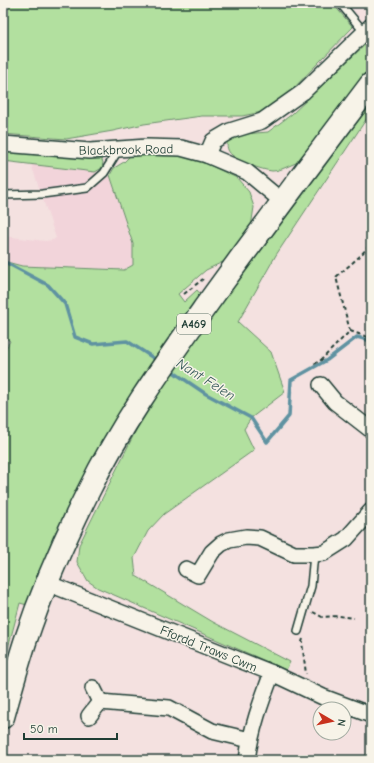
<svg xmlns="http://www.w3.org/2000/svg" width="374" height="763" viewBox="0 0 374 763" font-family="'Comic Neue',sans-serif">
	<rect width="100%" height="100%" fill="#f4e1e0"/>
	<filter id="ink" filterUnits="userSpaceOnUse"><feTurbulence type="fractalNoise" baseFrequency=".025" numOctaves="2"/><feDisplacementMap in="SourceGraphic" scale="8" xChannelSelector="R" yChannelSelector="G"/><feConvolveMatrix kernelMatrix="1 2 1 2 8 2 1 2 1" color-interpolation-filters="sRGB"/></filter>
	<g filter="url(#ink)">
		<path fill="#f2d4da" d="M 31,164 L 104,173 L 110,175 L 133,244 L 133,265 L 124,270 L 22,266 L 3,261 L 3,236 L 45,241 L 53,240 L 56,238 Z"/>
		<g fill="#b2e09f" stroke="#688e6a">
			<path d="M 3,3 L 332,3 L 353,27 L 291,91 L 262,112 L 242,116 L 202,116 L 144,124 L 113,131 L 66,139 L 3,134 Z"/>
			<path d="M 371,39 L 371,68 L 296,163 C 288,166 280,171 272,171 C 262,170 239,162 232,155 C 227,151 227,146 227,141 L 233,135 L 268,132 L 292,114 Z"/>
			<path d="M 371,104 L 371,112 L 276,255 L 238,322 L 271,352 L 285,392 L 251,418 L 244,429 L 254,450 L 164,514 L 148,531 L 134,558 L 136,576 L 213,622 L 290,662 L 286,670 L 98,588 L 88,581 L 77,562 L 79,545 L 143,416 L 198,335 Z"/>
			<path d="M 3,149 L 101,159 L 103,162 L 102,168 L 95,172 L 3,161 Z"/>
			<path d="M 174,154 L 199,160 L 237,178 L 249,192 L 254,207 L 251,227 L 229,259 L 206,270 L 178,294 L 184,302 L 197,290 L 203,297 L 100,450 L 53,537 L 27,605 L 20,603 L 3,667 L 3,354 L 10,341 L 3,336 L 3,261 L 22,266 L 124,270 L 133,265 L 133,244 L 110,175 L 114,168 L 124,162 L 131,155 Z"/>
		</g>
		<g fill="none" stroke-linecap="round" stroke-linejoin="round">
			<g stroke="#5e92a1" stroke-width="3.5">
				<path d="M 3,261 L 48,285 L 65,304 L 75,337 L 93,344 L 127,341 L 158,361"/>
				<path d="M 169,369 L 206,394 L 251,418 L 267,442 L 289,416 L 291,380 L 327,360 L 357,337 L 371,341"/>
			</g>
			<defs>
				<g id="lane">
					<path d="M 340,3 L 365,33"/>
					<path d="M 3,195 L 42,194 L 87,188 L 104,173 L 119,149"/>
					<path d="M 298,631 L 311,586 L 314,554"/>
				</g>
				<g id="street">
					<path d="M 3,144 L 90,151 L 147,147 L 181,148 L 207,155 L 247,172 L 283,202"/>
					<path d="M 207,155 L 213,141 L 230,131 L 262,121 L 303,92 L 371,26"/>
					<path d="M 321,385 L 335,402 L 371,430"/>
					<path d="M 186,569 L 198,575 L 212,552 L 221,544 L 229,540 L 246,537 L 260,538 L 294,554 L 314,554 L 324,553 L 346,539 L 371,511"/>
					<path d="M 47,583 L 272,673 L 323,697 L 371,715"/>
					<path d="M 100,702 L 169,708 L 212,731 L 250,740"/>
					<path d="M 89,716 L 100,702 L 93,688"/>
					<path d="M 247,760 C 251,729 261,702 272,673"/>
				</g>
				<path id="primary" d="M 3,717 C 10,692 17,667 25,642 C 42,591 64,540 88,492 C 120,426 163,366 205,307 C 259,232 315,158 371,84"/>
			</defs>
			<use href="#lane" stroke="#1f3d34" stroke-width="10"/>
			<use href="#street" stroke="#1f3d34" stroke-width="18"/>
			<use href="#primary" stroke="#1f3d34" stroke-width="25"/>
			<g stroke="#1f3d34" stroke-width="2" stroke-dasharray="4 3" stroke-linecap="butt">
				<path d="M 184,294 L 203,279"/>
				<path d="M 350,331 L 371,338"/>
				<path d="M 314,364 L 320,361 L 350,331 L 336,277 L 359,257 L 371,244"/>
				<path d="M 313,612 L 322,617 L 339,616 L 354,618"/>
				<path d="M 3,637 L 9,637"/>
				<path d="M 303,639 L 302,642 L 306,674"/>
			</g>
			<use href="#lane" stroke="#f7f3e8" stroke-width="7"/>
			<use href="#street" stroke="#f7f3e8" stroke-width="15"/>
			<use href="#primary" stroke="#f7f3e8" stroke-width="22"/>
		</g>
	</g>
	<g text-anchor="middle" stroke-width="3" stroke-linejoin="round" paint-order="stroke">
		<rect fill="#f7f3e8" stroke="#60746a" stroke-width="1" x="177" y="314" width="34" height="20" rx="3"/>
		<g font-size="12" font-weight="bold" fill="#1f3d34">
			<text x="194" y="328">A469</text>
		</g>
		<g font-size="13" fill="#1f3d34" stroke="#f7f3e8">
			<text transform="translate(126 149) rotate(-1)" y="5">Blackbrook Road</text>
			<text transform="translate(209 648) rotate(22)" y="5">Ffordd Traws Cwm</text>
		</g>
		<g font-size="14" font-style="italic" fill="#345958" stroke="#f7f3e8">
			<text transform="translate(206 379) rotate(32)" y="5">Nant Felen</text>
		</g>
	</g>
	<rect width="374" height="763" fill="none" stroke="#f7f3e8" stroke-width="16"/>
	<rect x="8" y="8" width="358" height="747" fill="none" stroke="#1f3d34" stroke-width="1.5" filter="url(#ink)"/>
	<g transform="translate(332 721) rotate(99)"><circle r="19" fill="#f7f3e8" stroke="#a1aaa0"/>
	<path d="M0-3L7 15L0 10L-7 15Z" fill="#c8321e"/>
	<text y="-6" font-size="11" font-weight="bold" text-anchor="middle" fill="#1f3d34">N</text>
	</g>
	<path d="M24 733v6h93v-6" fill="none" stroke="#1f3d34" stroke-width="2"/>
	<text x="30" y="733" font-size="12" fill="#1f3d34" stroke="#f7f3e8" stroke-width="3" paint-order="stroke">50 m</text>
</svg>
